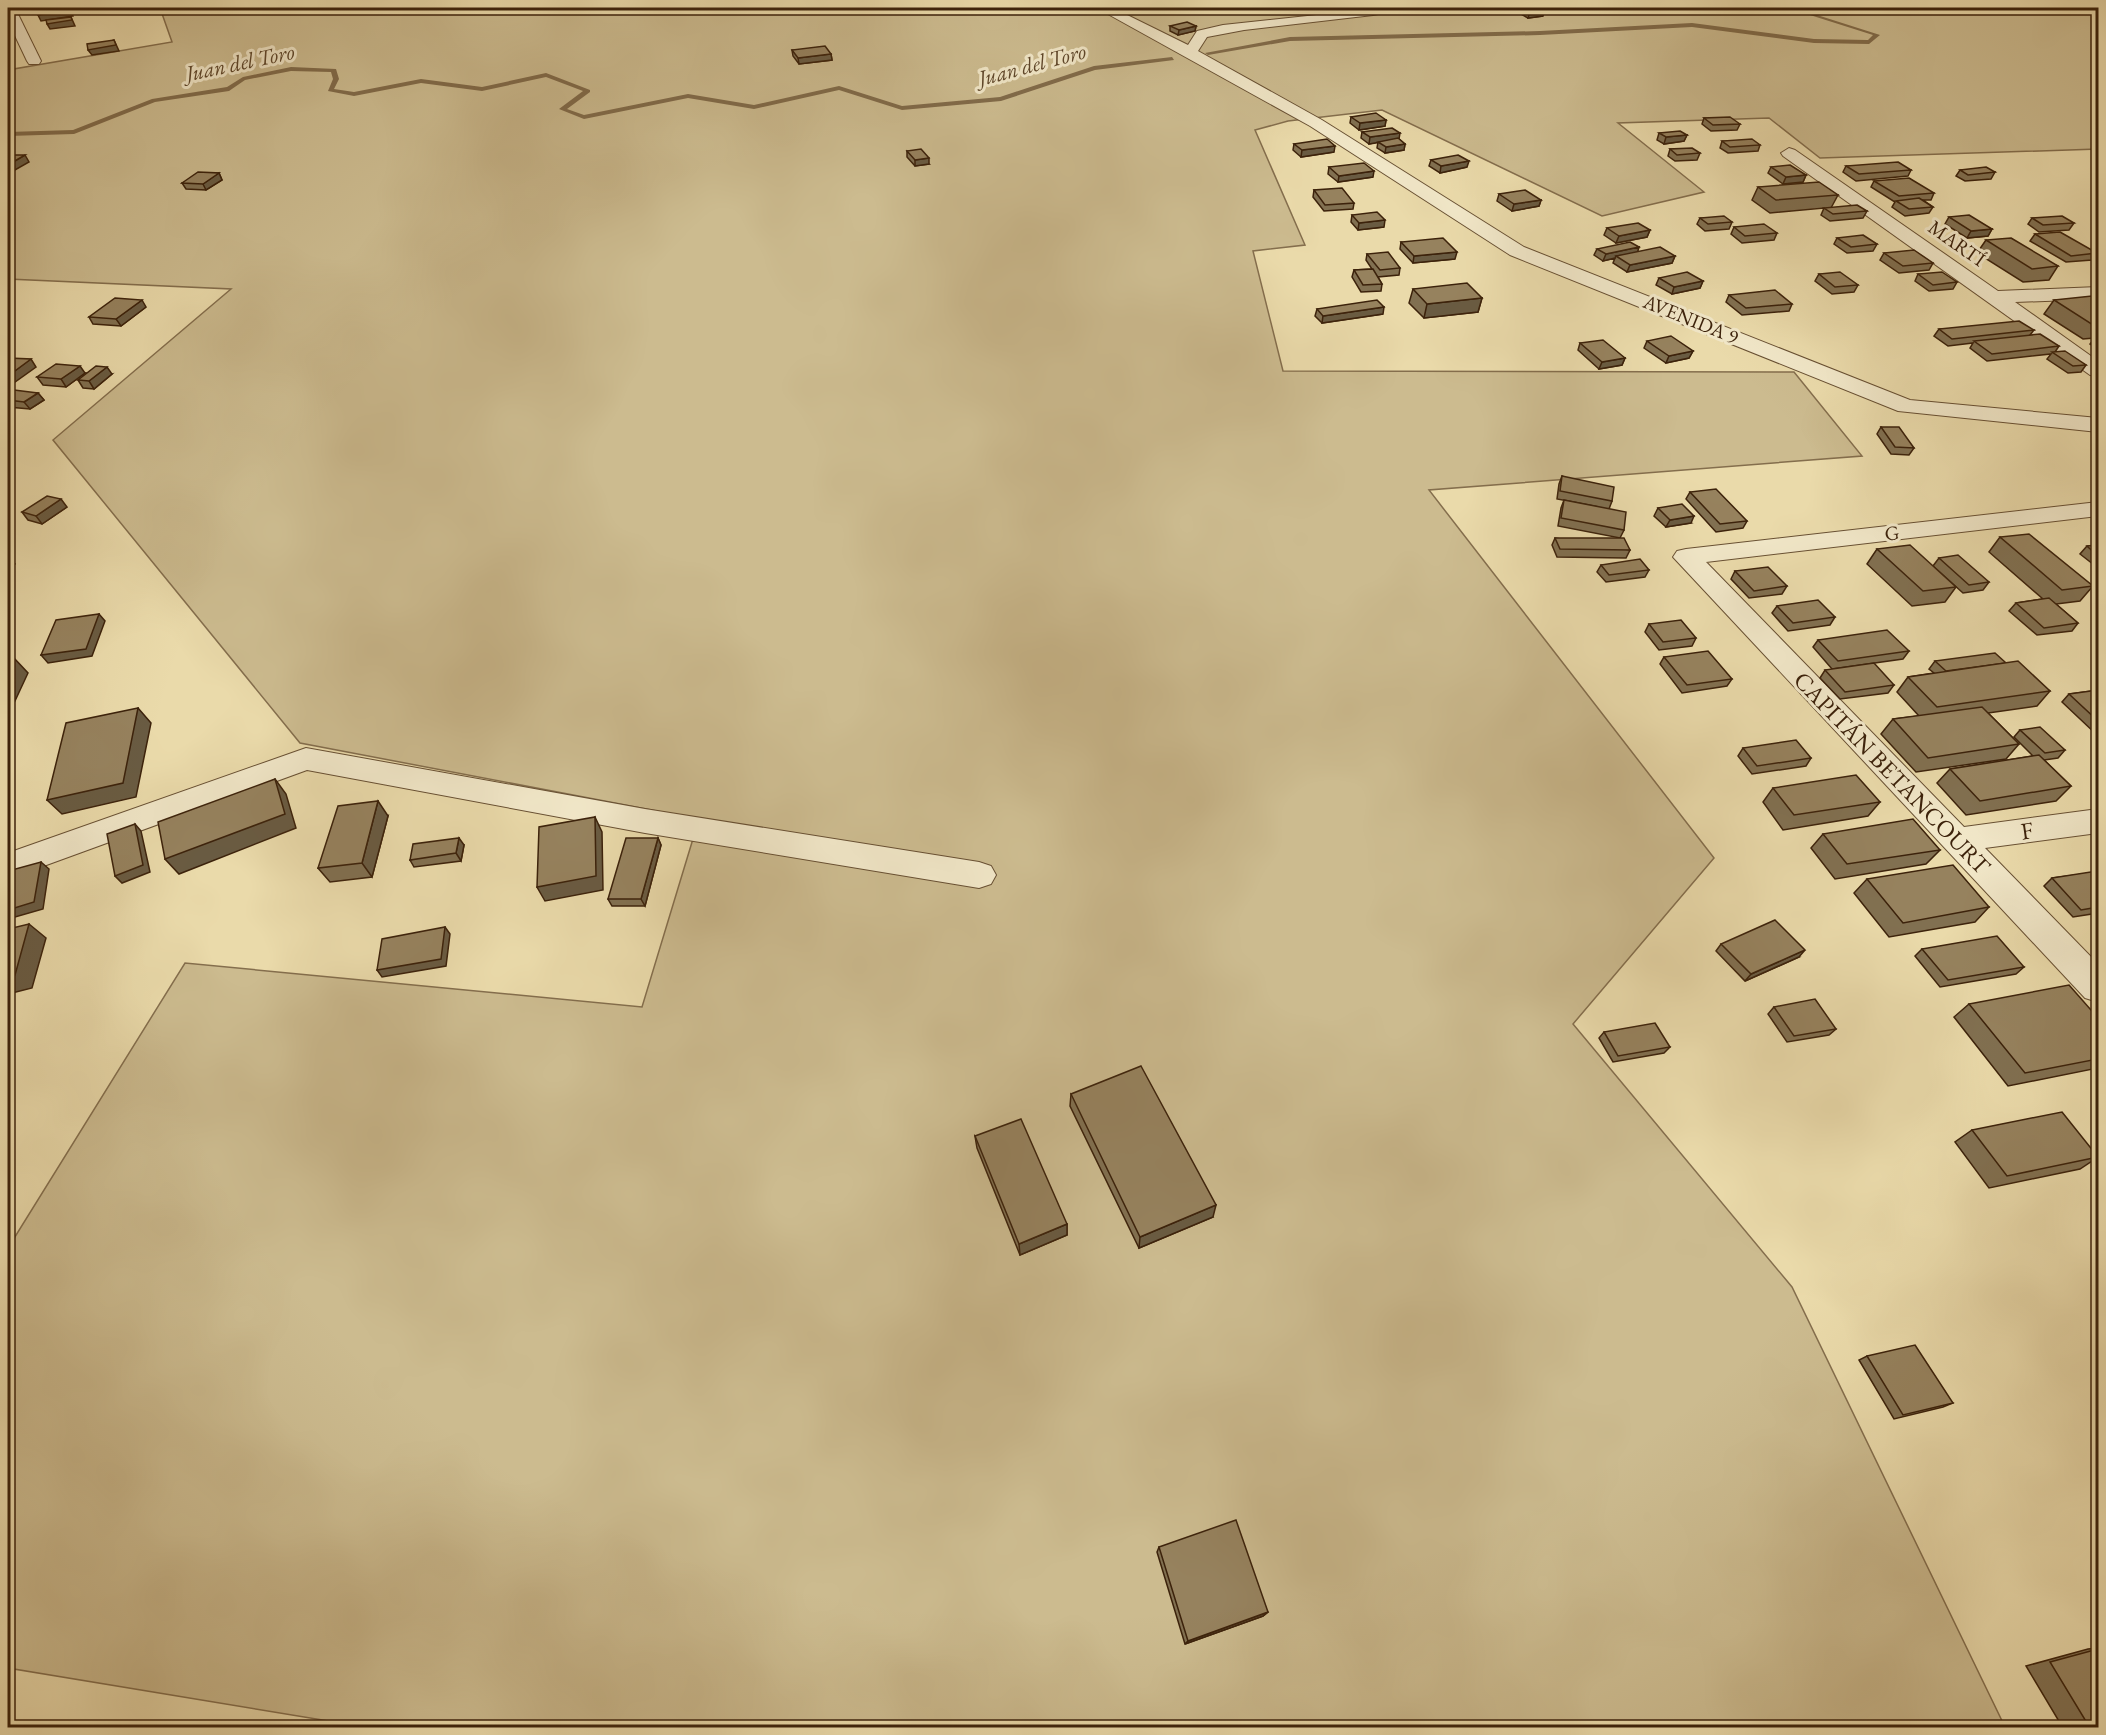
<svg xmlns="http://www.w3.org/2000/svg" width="2106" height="1735" viewBox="0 0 2106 1735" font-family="'EB Garamond',serif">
	<rect width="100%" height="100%" fill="#eadaaa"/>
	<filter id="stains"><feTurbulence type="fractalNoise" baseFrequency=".00333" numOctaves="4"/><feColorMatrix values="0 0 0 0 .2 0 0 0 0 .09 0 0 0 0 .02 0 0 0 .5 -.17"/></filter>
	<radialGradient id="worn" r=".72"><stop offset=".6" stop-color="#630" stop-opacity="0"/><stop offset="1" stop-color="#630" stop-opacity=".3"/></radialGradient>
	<path fill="#ccbb8f" stroke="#846e4d" stroke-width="1.5" d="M 160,8 L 2098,8 L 2098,149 L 1820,158 L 1769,118 L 1618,123 L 1704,192 L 1602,216 L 1382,110 L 1288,121 L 1255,130 L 1305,245 L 1253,251 L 1283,371 L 1794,372 L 1862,456 L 1429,490 L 1714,858 L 1573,1024 L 1792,1287 L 2005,1727 L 371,1728 L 8,1668 L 8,1248 L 185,963 L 642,1007 L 699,819 L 300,743 L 53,440 L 231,289 L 8,279 L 8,70 L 172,42 Z"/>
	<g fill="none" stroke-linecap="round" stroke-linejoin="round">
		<g fill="#816b4a" fill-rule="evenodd">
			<path d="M 1788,8 L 1795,8 L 1880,35 L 1869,44 L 1814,43 L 1692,27 L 1540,35 L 1290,41 L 1208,55 L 1205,53 L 1290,37 L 1540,31 L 1692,23 L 1814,39 L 1868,40 L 1873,35 Z"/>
			<path d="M 1172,57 L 1174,60 L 1095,70 L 1001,101 L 902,110 L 839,90 L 754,109 L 688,98 L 584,119 L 559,109 L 583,91 L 546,77 L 482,91 L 421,83 L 354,96 L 328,91 L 333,79 L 331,72 L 291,71 L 245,80 L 229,91 L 155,102 L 74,134 L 8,136 L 8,132 L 73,130 L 152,99 L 227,87 L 243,77 L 291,67 L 336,69 L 339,79 L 334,89 L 354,92 L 421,79 L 482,87 L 546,73 L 590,90 L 590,92 L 567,109 L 584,115 L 688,94 L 754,105 L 839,86 L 902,106 L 1000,97 L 1094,66 Z"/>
		</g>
		<defs>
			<g id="minor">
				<path d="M 8,8 L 15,8 L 41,61 L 39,64 L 29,64 L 27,61 L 8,21 Z"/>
				<path d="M 1097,8 L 1113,8 L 1188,45 L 1197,31 L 1223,25 L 1382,8 L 1378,14 L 1373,15 L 1244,30 L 1207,37 L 1198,51 L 1322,120 L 1524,247 L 1910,400 L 2098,418 L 2098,432 L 1898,411 L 1510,255 L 1310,126 Z"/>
				<path d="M 1789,148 L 1795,150 L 1998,291 L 2098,287 L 2098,299 L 2015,302 L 2098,361 L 2098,376 L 2090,375 L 1783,156 L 1781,153 Z"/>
				<path d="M 2098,502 L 2098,516 L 1706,562 L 1964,827 L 2098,809 L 2098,833 L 1985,848 L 2098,964 L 2098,1002 L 2085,998 L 1673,557 L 1677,551 L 1686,549 Z"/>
				<path d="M 306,748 L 645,809 L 979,862 L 991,866 L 996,875 L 991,884 L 979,888 L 645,833 L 307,770 L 8,879 L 8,853 Z"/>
			</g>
		</defs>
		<use href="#minor" stroke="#685033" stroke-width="2"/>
		<use href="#minor" fill="#f1e7c8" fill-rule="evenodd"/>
	</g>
	<g fill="#817051" stroke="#3c220b" stroke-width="1.5">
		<path d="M 1521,8 L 1543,16 L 1528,18 L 1519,13 Z"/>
		<path d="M 1170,26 L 1196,26 L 1195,31 L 1178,35 L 1170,31 Z"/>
		<path d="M 792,50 L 831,54 L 832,60 L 799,64 L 793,56 Z"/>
		<path d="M 1351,117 L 1386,120 L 1385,126 L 1359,130 L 1350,123 Z"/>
		<path d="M 1704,118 L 1740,124 L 1737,130 L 1711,131 L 1702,124 Z"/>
		<path d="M 1362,132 L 1399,139 L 1405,144 L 1404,150 L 1385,153 L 1377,148 L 1378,142 L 1369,144 L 1361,138 Z"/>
		<path d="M 1659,133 L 1687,135 L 1684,141 L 1664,144 L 1657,140 Z"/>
		<path d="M 1722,141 L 1760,145 L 1758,151 L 1728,153 L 1720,148 Z"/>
		<path d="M 1294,144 L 1334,152 L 1301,157 L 1293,150 Z"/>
		<path d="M 1670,149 L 1700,153 L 1697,160 L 1675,161 L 1668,156 Z"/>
		<path d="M 907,151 L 929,164 L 915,166 L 907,157 Z"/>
		<path d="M 1431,160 L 1467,167 L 1440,173 L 1429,166 Z"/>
		<path d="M 1846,166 L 1911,170 L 1908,176 L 1856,181 L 1843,172 Z"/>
		<path d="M 1329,167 L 1373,177 L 1338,182 L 1328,174 Z"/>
		<path d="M 1771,167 L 1806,175 L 1803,182 L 1783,184 L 1768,173 Z"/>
		<path d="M 1960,170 L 1995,172 L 1991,179 L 1965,181 L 1956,176 Z"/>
		<path d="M 219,173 L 222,180 L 206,190 L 186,189 L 182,183 Z"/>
		<path d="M 1874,181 L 1934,193 L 1931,200 L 1923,200 L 1933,207 L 1929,213 L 1905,216 L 1892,207 L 1895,202 L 1871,187 Z"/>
		<path d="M 1758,187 L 1838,195 L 1831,208 L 1867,211 L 1863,218 L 1830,221 L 1821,215 L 1824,208 L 1770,213 L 1752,200 Z"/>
		<path d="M 1314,190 L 1354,203 L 1353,209 L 1324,211 L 1313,197 Z"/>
		<path d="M 1499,194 L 1541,200 L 1539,206 L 1512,211 L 1497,201 Z"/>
		<path d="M 1352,215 L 1384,227 L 1358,230 L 1351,222 Z"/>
		<path d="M 1949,217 L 1992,229 L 1988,236 L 1967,238 L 1945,224 Z"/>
		<path d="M 1700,218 L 1732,222 L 1729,229 L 1705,231 L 1697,224 Z"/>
		<path d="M 2032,218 L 2074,223 L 2069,230 L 2039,232 L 2028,224 Z"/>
		<path d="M 1734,227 L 1777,233 L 1774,240 L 1742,243 L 1731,234 Z"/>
		<path d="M 1607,228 L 1650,230 L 1647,237 L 1616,243 L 1604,235 Z"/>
		<path d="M 2035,234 L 2097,253 L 2092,260 L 2066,262 L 2030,241 Z"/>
		<path d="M 1837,238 L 1877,244 L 1873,251 L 1847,253 L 1834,244 Z"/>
		<path d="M 1986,240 L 2058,266 L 2049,280 L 2023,282 L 1977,253 Z"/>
		<path d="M 1401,242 L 1455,259 L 1413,263 L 1400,249 Z"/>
		<path d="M 1639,247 L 1637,252 L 1675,256 L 1672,263 L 1627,272 L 1613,263 L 1615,258 L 1603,261 L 1594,255 L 1597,249 Z"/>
		<path d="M 1884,253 L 1933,263 L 1929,270 L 1899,273 L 1880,260 Z"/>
		<path d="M 1367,254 L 1400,268 L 1399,275 L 1378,277 L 1382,284 L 1381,291 L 1361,292 L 1352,277 L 1354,270 L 1372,269 L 1366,260 Z"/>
		<path d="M 1819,274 L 1858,285 L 1854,292 L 1832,294 L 1815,281 Z"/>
		<path d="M 1918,274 L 1957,282 L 1953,289 L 1929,291 L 1915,281 Z"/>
		<path d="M 1659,278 L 1703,281 L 1700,288 L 1672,294 L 1656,285 Z"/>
		<path d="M 1413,289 L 1482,298 L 1478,312 L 1424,318 L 1409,303 Z"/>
		<path d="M 1729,295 L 1792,304 L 1789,311 L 1742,315 L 1726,302 Z"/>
		<path d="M 2054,300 L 2098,300 L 2098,349 L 2090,344 L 2095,338 L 2083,339 L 2044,314 Z"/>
		<path d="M 146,307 L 121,326 L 93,324 L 89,317 Z"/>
		<path d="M 1317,309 L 1383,314 L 1322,323 L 1315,316 Z"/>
		<path d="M 1939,329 L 2034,330 L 2030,335 L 2059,346 L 2055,352 L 2086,365 L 2081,372 L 2068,373 L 2047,359 L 2051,354 L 1987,361 L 1970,348 L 1973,343 L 1948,346 L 1934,336 Z"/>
		<path d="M 1647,341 L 1693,351 L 1689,358 L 1666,363 L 1644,348 Z"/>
		<path d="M 1580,343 L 1625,358 L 1622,365 L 1599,369 L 1578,350 Z"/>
		<path d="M 85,373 L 66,387 L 43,385 L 37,377 Z"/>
		<path d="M 112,374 L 94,389 L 83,388 L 78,380 Z"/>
		<path d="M 38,393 L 44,400 L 30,409 L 8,407 L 8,394 Z"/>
		<path d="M 1881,427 L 1914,448 L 1909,455 L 1891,454 L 1877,434 Z"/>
		<path d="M 1562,476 L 1612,501 L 1609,509 L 1624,530 L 1620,538 L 1558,526 L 1561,508 L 1564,500 L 1599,507 L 1557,499 L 1559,484 Z"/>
		<path d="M 1690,492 L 1747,521 L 1743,528 L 1716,532 L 1686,499 Z"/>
		<path d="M 67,507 L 42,524 L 28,520 L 22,512 Z"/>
		<path d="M 1658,508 L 1691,523 L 1666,527 L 1654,516 Z"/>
		<path d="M 2000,537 L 2093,586 L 2080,601 L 2056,604 L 2078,623 L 2072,631 L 2037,635 L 2009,611 L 2016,603 L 2043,599 L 1989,552 Z"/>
		<path d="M 1555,538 L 1630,550 L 1626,558 L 1557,557 L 1552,545 Z"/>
		<path d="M 2098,545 L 2098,568 L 2080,554 L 2087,546 Z"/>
		<path d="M 1877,549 L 1956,587 L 1945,602 L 1912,606 L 1867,564 Z"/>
		<path d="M 1939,558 L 1989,582 L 1983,590 L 1963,593 L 1933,566 Z"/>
		<path d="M 1601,565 L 1649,570 L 1645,577 L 1606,582 L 1597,572 Z"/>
		<path d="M 1735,571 L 1787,586 L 1782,594 L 1749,598 L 1731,579 Z"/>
		<path d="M 1777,606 L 1835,617 L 1830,625 L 1788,631 L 1772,613 Z"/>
		<path d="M 1649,624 L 1696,638 L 1692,646 L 1659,650 L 1645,632 Z"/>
		<path d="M 1818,640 L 1909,651 L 1903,659 L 1832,669 L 1813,647 Z"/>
		<path d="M 1664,657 L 1732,679 L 1727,686 L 1682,693 L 1660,664 Z"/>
		<path d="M 1935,661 L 2006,663 L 2050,691 L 2037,706 L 1988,713 L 2019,744 L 2006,759 L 1916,772 L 1881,734 L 1893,719 L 1919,716 L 1897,692 L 1908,677 L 1934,673 L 1929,669 Z"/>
		<path d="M 1825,670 L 1894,685 L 1888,693 L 1840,699 L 1820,678 Z"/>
		<path d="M 2098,690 L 2098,734 L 2097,735 L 2062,702 L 2069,694 Z"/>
		<path d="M 2020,730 L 2065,750 L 2058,758 L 2044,760 L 2071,786 L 2056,801 L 1966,815 L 1937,783 L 1950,769 L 2033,756 L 2014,737 Z"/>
		<path d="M 1743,748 L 1811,758 L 1806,766 L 1752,774 L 1738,756 Z"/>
		<path d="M 1773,788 L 1880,802 L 1868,816 L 1783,830 L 1763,802 Z"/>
		<path d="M 388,816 L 372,877 L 330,882 L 318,868 Z"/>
		<path d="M 1823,834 L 1940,850 L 1926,864 L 1835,879 L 1811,848 Z"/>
		<path d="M 658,838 L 661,845 L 645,906 L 612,906 L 608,899 Z"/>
		<path d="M 464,845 L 461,861 L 414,867 L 410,860 Z"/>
		<path d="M 2098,872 L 2098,913 L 2073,917 L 2044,886 L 2052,878 Z"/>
		<path d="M 1867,879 L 1989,907 L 1975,922 L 1889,937 L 1854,893 Z"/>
		<path d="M 1721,944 L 1799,957 L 1745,981 L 1716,951 Z"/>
		<path d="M 1922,949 L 2024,967 L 2016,974 L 1940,987 L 1915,956 Z"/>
		<path d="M 1969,1004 L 2098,1018 L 2098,1068 L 2008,1086 L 1954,1017 Z"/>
		<path d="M 1774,1007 L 1836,1029 L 1829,1035 L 1787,1042 L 1768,1014 Z"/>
		<path d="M 1604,1032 L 1670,1047 L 1664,1053 L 1613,1062 L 1599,1038 Z"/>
		<path d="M 1071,1094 L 1213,1217 L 1139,1248 L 1070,1106 Z"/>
		<path d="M 1972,1130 L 2098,1157 L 2080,1169 L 1989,1188 L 1955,1142 Z"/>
		<path d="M 975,1136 L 1067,1224 L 1067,1235 L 1020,1255 L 977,1148 Z"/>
		<path d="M 1867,1356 L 1953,1403 L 1943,1407 L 1894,1419 L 1859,1360 Z"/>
		<path d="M 1159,1547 L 1268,1612 L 1263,1616 L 1185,1644 L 1157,1552 Z"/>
		<path d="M 2098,1648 L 2098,1728 L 2063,1728 L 2026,1666 L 2088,1649 Z"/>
	</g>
	<g fill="#695b42" stroke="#3c220b" stroke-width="1.5">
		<path d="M 32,8 L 55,8 L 34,11 Z"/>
		<path d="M 69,8 L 73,16 L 41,21 L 38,15 Z"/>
		<path d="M 1544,11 L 1543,16 L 1528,18 L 1530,12 Z"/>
		<path d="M 71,17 L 75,26 L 50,29 L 47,24 Z"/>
		<path d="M 1196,26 L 1195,31 L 1178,35 L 1179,30 Z"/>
		<path d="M 114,40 L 119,51 L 92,55 L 88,50 Z"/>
		<path d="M 831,54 L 832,60 L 799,64 L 798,58 Z"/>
		<path d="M 1386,120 L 1385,126 L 1359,130 L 1360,123 Z"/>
		<path d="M 1400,133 L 1399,139 L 1369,144 L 1370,137 Z"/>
		<path d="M 1687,135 L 1684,141 L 1664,144 L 1666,137 Z"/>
		<path d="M 1405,144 L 1404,150 L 1385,153 L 1386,147 Z"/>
		<path d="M 1335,146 L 1334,152 L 1301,157 L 1302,150 Z"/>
		<path d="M 25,155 L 29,162 L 8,174 L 8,165 Z"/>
		<path d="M 929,158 L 929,164 L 915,166 L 915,160 Z"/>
		<path d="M 1469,161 L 1467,167 L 1440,173 L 1441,166 Z"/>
		<path d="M 1374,171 L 1373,177 L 1338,182 L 1339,176 Z"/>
		<path d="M 219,173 L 222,180 L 206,190 L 203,184 Z"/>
		<path d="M 1806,175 L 1803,182 L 1783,184 L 1786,177 Z"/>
		<path d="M 1541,200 L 1539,206 L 1512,211 L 1514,204 Z"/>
		<path d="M 1385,220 L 1384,227 L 1358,230 L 1359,223 Z"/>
		<path d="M 1992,229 L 1988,236 L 1967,238 L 1971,231 Z"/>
		<path d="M 1650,230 L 1647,237 L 1616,243 L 1619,236 Z"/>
		<path d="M 1639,247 L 1637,254 L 1616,256 L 1615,258 L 1603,261 L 1606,254 Z"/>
		<path d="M 1457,252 L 1455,259 L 1413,263 L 1414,256 Z"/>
		<path d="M 1675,256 L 1672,263 L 1627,272 L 1630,265 Z"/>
		<path d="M 1703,281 L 1700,288 L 1672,294 L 1674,287 Z"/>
		<path d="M 1482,298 L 1478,312 L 1424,318 L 1427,304 Z"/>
		<path d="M 142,300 L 146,307 L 121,326 L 116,319 Z"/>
		<path d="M 1384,307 L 1383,314 L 1322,323 L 1323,316 Z"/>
		<path d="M 1693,351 L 1689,358 L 1666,363 L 1669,356 Z"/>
		<path d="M 1625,358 L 1622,365 L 1599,369 L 1602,362 Z"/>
		<path d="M 31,359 L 36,367 L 8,387 L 8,376 Z"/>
		<path d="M 80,366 L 85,373 L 66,387 L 61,379 Z"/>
		<path d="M 107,367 L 112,374 L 94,389 L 89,381 Z"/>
		<path d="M 38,393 L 44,400 L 30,409 L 24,402 Z"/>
		<path d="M 61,499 L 67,507 L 42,524 L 36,516 Z"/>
		<path d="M 1694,516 L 1691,523 L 1666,527 L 1670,520 Z"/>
		<path d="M 8,556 L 15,564 L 8,570 Z"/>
		<path d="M 99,614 L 105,621 L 92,656 L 48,663 L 41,655 Z"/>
		<path d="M 14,658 L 28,673 L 8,716 L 8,672 Z"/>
		<path d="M 138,708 L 151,723 L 136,797 L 62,814 L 47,800 Z"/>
		<path d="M 275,779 L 286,794 L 296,828 L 179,874 L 165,859 Z"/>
		<path d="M 378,801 L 388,816 L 372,877 L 362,863 Z"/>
		<path d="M 595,817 L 602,832 L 603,890 L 545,901 L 537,887 Z"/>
		<path d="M 135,824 L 141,831 L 150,872 L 122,883 L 115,876 Z"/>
		<path d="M 459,838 L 464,845 L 461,861 L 456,853 Z"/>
		<path d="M 658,838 L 661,845 L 645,906 L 641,899 Z"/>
		<path d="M 41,862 L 49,869 L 43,909 L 8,919 L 8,910 Z"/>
		<path d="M 29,924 L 46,938 L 32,988 L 8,994 L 8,976 Z"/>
		<path d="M 445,927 L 450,934 L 446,966 L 382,977 L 377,970 Z"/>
		<path d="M 1805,950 L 1799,957 L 1745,981 L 1751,974 Z"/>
		<path d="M 1216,1205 L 1213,1217 L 1139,1248 L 1140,1237 Z"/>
		<path d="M 1067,1224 L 1067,1235 L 1020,1255 L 1019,1244 Z"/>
		<path d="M 1268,1612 L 1263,1616 L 1185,1644 L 1188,1641 Z"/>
	</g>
	<g fill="#96825e" stroke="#3c220b" stroke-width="1.5">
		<path d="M 59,8 L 69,8 L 70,11 L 38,15 L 38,10 Z"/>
		<path d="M 1521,8 L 1538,8 L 1544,11 L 1530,12 Z"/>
		<path d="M 71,17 L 72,20 L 47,24 L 46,20 Z"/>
		<path d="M 1187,22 L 1196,26 L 1179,30 L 1170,26 Z"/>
		<path d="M 114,40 L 116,45 L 88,50 L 87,44 Z"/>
		<path d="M 825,46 L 831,54 L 798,58 L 792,50 Z"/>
		<path d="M 1376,113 L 1386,120 L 1360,123 L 1351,117 Z"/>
		<path d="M 1730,117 L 1740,124 L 1713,125 L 1704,118 Z"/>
		<path d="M 1392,128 L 1400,133 L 1370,137 L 1362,132 Z"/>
		<path d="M 1680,131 L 1687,135 L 1666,137 L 1659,133 Z"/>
		<path d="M 1398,138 L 1405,144 L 1386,147 L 1378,142 Z"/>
		<path d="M 1327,139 L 1335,146 L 1302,150 L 1294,144 Z"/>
		<path d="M 1752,139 L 1760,145 L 1730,147 L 1722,141 Z"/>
		<path d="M 1692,148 L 1700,153 L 1677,155 L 1670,149 Z"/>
		<path d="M 921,149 L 929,158 L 915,160 L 907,151 Z"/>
		<path d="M 13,155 L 25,155 L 8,165 L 8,158 Z"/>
		<path d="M 1458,155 L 1469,161 L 1441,166 L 1431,160 Z"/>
		<path d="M 1898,162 L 1911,170 L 1859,174 L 1846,166 Z"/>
		<path d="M 1364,163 L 1374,171 L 1339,176 L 1329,167 Z"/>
		<path d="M 1790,165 L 1806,175 L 1786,177 L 1771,167 Z"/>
		<path d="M 1986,167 L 1995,172 L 1968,175 L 1960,170 Z"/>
		<path d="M 198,172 L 219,173 L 203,184 L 182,183 Z"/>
		<path d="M 1909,178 L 1934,193 L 1899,196 L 1874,181 Z"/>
		<path d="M 1819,182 L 1838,195 L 1776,200 L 1758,187 Z"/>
		<path d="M 1342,188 L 1354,203 L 1325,205 L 1314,190 Z"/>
		<path d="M 1525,190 L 1541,200 L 1514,204 L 1499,194 Z"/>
		<path d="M 1919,198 L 1933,207 L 1909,209 L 1896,201 Z"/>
		<path d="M 1857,205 L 1867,211 L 1833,214 L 1824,208 Z"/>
		<path d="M 1377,212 L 1385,220 L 1359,223 L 1352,215 Z"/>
		<path d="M 1969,215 L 1992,229 L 1971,231 L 1949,217 Z"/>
		<path d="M 1724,216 L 1732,222 L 1708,224 L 1700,218 Z"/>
		<path d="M 2062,216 L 2074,223 L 2043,225 L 2032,218 Z"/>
		<path d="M 1638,223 L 1650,230 L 1619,236 L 1607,228 Z"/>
		<path d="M 1764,224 L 1777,233 L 1745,236 L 1734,227 Z"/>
		<path d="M 2060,232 L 2097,253 L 2071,256 L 2035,234 Z"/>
		<path d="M 1863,235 L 1877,244 L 1851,247 L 1837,238 Z"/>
		<path d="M 1443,238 L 1457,252 L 1414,256 L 1401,242 Z"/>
		<path d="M 2011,238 L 2058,266 L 2032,269 L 1986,240 Z"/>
		<path d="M 1630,242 L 1639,247 L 1606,254 L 1597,249 Z"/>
		<path d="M 1660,247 L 1675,256 L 1630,265 L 1616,256 Z"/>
		<path d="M 1914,250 L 1933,263 L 1903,266 L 1884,253 Z"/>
		<path d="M 1388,252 L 1400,268 L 1380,270 L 1367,254 Z"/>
		<path d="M 1373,269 L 1382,284 L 1363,285 L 1354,270 Z"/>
		<path d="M 1687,272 L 1703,281 L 1674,287 L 1659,278 Z"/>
		<path d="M 1840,272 L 1858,285 L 1835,287 L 1819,274 Z"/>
		<path d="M 1942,272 L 1957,282 L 1933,285 L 1918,274 Z"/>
		<path d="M 1467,283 L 1482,298 L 1427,304 L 1413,289 Z"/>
		<path d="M 1775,290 L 1792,304 L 1746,308 L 1729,295 Z"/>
		<path d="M 2092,296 L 2098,300 L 2098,324 L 2093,325 L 2054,300 Z"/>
		<path d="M 115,298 L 142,300 L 116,319 L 89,317 Z"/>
		<path d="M 1377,300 L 1384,307 L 1323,316 L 1317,309 Z"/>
		<path d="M 2019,321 L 2034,330 L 1952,339 L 1939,329 Z"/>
		<path d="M 2040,334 L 2059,346 L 1992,354 L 1974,341 Z"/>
		<path d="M 1671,336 L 1693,351 L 1669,356 L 1647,341 Z"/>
		<path d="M 1603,340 L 1625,358 L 1602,362 L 1580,343 Z"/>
		<path d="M 2065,351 L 2086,365 L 2073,366 L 2052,352 Z"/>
		<path d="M 8,358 L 31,359 L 8,376 Z"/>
		<path d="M 56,364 L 80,366 L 61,379 L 37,377 Z"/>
		<path d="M 96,366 L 107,367 L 89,381 L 78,380 Z"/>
		<path d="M 14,390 L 38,393 L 24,402 L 8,400 L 8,394 Z"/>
		<path d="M 1881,427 L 1899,427 L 1914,448 L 1895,447 Z"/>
		<path d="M 1562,476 L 1614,487 L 1612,501 L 1560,491 Z"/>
		<path d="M 1716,489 L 1747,521 L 1720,524 L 1690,492 Z"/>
		<path d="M 47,496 L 61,499 L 36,516 L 22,512 Z"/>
		<path d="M 1564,500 L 1626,512 L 1624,530 L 1561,518 Z"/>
		<path d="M 1682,504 L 1694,516 L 1670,520 L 1658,508 Z"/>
		<path d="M 2029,534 L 2093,586 L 2062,590 L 2000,537 Z"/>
		<path d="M 1555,538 L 1624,538 L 1630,550 L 1560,549 Z"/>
		<path d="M 1910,545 L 1956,587 L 1923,591 L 1877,549 Z"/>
		<path d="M 2098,545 L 2098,556 L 2087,546 Z"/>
		<path d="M 1958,555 L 1989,582 L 1969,585 L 1939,558 Z"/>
		<path d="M 1640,559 L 1649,570 L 1609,575 L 1601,565 Z"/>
		<path d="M 1768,567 L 1787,586 L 1754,591 L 1735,571 Z"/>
		<path d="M 2049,598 L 2078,623 L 2044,628 L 2016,603 Z"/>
		<path d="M 1818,600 L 1835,617 L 1793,623 L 1777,606 Z"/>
		<path d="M 99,614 L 86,649 L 41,655 L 56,620 Z"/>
		<path d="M 1681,620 L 1696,638 L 1663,642 L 1649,624 Z"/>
		<path d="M 1887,630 L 1909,651 L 1838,661 L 1818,640 Z"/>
		<path d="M 1708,651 L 1732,679 L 1687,685 L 1664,657 Z"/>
		<path d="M 1995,653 L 2006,663 L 1946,671 L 1935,661 Z"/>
		<path d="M 14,658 L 8,672 L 8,659 Z"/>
		<path d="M 2018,661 L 2050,691 L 1937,707 L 1908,677 Z"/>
		<path d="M 1874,663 L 1894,685 L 1845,692 L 1825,670 Z"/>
		<path d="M 2098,690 L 2098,721 L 2069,694 Z"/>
		<path d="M 1982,707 L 2019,744 L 1928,758 L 1893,719 Z"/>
		<path d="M 138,708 L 123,783 L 47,800 L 66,723 Z"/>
		<path d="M 2040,727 L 2065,750 L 2045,753 L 2020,730 Z"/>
		<path d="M 1796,740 L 1811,758 L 1757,766 L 1743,748 Z"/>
		<path d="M 2039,755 L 2071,786 L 1980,801 L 1950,769 Z"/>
		<path d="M 1856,775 L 1880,802 L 1794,815 L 1773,788 Z"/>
		<path d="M 275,779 L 285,814 L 165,859 L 158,822 Z"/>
		<path d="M 378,801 L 362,863 L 318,868 L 338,806 Z"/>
		<path d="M 595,817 L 596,876 L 537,887 L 539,827 Z"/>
		<path d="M 1913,819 L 1940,850 L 1847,864 L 1823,834 Z"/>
		<path d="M 135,824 L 143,865 L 115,876 L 107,834 Z"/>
		<path d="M 459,838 L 456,853 L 410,860 L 413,844 Z"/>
		<path d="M 626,838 L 658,838 L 641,899 L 608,899 Z"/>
		<path d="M 41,862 L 34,902 L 8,910 L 8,871 Z"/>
		<path d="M 1953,865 L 1989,907 L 1903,923 L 1867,879 Z"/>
		<path d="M 2097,871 L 2098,872 L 2098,907 L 2081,910 L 2052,878 Z"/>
		<path d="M 1775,920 L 1805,950 L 1751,974 L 1721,944 Z"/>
		<path d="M 29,924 L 15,975 L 8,976 L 8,929 Z"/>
		<path d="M 445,927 L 441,959 L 377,970 L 382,939 Z"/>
		<path d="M 1997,936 L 2024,967 L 1948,980 L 1922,949 Z"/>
		<path d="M 2069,985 L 2098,1018 L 2098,1059 L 2025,1073 L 1969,1004 Z"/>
		<path d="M 1815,999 L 1836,1029 L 1794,1036 L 1774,1007 Z"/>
		<path d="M 1655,1023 L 1670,1047 L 1618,1056 L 1604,1032 Z"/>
		<path d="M 1141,1066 L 1216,1205 L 1140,1237 L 1071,1094 Z"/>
		<path d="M 2062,1112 L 2098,1157 L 2007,1176 L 1972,1130 Z"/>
		<path d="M 1021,1119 L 1067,1224 L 1019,1244 L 975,1136 Z"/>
		<path d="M 1915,1345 L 1953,1403 L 1903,1415 L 1867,1356 Z"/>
		<path d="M 1236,1520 L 1268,1612 L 1188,1641 L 1159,1547 Z"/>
		<path d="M 2098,1649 L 2098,1728 L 2090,1728 L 2050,1662 Z"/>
	</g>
	<g text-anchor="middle" stroke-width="6" stroke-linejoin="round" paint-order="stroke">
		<g font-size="20" fill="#3c220b" stroke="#f1e7c8">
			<text transform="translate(1957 243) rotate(35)" y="7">MARTÍ</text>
			<text transform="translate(1691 319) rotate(22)" y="7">AVENIDA 9</text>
			<text transform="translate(1892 533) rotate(-7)" y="7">G</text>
		</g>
		<g font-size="22" font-style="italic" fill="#5e462a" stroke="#f1e7c8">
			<text transform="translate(240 62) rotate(-12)" y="8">Juan del Toro</text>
			<text transform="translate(1032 64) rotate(-15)" y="8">Juan del Toro</text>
		</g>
		<g font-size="24" fill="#3c220b" stroke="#f1e7c8">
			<text transform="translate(1892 773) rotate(46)" y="8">CAPITÁN BETANCOURT</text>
			<text transform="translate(2027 831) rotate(-8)" y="8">F</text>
		</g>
	</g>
	<rect width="2106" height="1735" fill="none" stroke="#eadaaa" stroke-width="30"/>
	<rect x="9" y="9" width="2088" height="1717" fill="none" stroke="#3c220b" stroke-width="3"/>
	<rect x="15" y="15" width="2076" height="1705" fill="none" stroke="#3c220b" stroke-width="1.5"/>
	<rect width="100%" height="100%" filter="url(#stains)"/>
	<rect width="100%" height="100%" fill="url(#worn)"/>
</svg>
